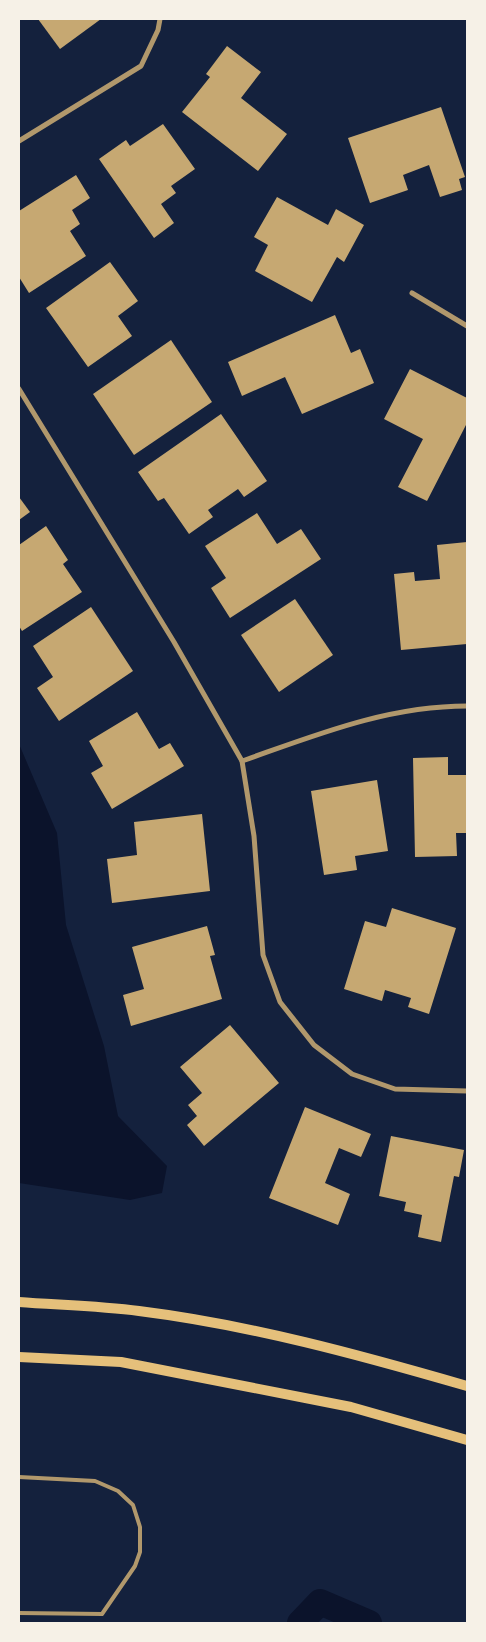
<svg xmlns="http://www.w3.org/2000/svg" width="486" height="1642" viewBox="0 0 486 1642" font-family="Overpass,sans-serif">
	<rect width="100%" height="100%" fill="#14213d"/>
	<path fill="#0b132b" d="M 19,744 L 57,833 L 66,925 L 104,1046 L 118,1116 L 167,1166 L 162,1193 L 130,1200 L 19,1183 Z"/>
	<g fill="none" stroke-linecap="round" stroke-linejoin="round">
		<path stroke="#0b132b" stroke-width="26" d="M 300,1623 L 320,1602 L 369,1623"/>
	</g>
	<g fill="#c6a872">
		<path d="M 38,19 L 101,19 L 60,49 Z"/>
		<path d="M 227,46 L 261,72 L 241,98 L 287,134 L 258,171 L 182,112 L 210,77 L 206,74 Z"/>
		<path d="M 441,107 L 465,177 L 459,179 L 462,190 L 440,197 L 429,165 L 403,175 L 408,190 L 370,203 L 348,138 Z"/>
		<path d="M 163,124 L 195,169 L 171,186 L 176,193 L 161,204 L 174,223 L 154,238 L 99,159 L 126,140 L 130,146 Z"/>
		<path d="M 76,175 L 90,198 L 72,210 L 80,224 L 70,231 L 86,256 L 29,293 L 19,277 L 19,211 Z"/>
		<path d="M 277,197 L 328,225 L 336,209 L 364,225 L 344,262 L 337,257 L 312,302 L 255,271 L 268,245 L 254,237 Z"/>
		<path d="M 110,262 L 138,301 L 118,316 L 132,336 L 88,367 L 46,308 Z"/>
		<path d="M 335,315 L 351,353 L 360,349 L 374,383 L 302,414 L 285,377 L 242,396 L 228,362 Z"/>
		<path d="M 171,340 L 212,402 L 134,455 L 93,394 Z"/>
		<path d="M 410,369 L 467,398 L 467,423 L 427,501 L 398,487 L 423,439 L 384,419 Z"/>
		<path d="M 221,414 L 267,481 L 244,497 L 238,489 L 208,510 L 213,517 L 189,534 L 164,498 L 158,501 L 138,472 Z"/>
		<path d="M 19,497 L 30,512 L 19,520 Z"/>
		<path d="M 257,513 L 277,544 L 301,529 L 321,559 L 230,618 L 211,588 L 226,578 L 205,546 Z"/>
		<path d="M 46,526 L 68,560 L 63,564 L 82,592 L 22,631 L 19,626 L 19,545 Z"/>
		<path d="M 467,542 L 467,644 L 401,650 L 394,574 L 414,572 L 415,581 L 440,579 L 437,545 Z"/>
		<path d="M 295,599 L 333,655 L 279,692 L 241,635 Z"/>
		<path d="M 91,607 L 133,671 L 59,721 L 37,688 L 53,677 L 33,646 Z"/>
		<path d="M 137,712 L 159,749 L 170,743 L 184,766 L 112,809 L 91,773 L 103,766 L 89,741 Z"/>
		<path d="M 448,757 L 448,775 L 467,775 L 467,833 L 456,833 L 457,856 L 415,857 L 413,758 Z"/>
		<path d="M 377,780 L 388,851 L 355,856 L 357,870 L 324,875 L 311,791 Z"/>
		<path d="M 202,814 L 210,891 L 112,903 L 107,859 L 137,855 L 134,822 Z"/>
		<path d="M 392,908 L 456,928 L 429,1014 L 408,1007 L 411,998 L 385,990 L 382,1001 L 344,989 L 365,921 L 386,927 Z"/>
		<path d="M 207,926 L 215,955 L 210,956 L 222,999 L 131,1026 L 123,995 L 144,989 L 132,947 Z"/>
		<path d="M 230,1025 L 279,1083 L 204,1146 L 187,1125 L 197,1116 L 188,1105 L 202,1093 L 180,1067 Z"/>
		<path d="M 305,1107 L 371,1134 L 361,1157 L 339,1148 L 325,1183 L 350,1194 L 338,1225 L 269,1198 Z"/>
		<path d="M 391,1136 L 464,1150 L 459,1177 L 454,1176 L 441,1242 L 418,1237 L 422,1215 L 404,1211 L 406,1202 L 379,1196 Z"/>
	</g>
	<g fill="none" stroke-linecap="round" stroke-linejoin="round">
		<path stroke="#b1986c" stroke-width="4" d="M 19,1477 L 95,1481 L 118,1491 L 133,1505 L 140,1527 L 140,1552 L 135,1566 L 102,1614 L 19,1613"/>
		<g stroke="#b1986c" stroke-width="5">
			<path d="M 19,141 L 141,66 L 158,30 L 160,19"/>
			<path d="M 412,293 L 467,326"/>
			<path d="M 19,389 L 174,642 L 242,761 L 254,836 L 263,955 L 280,1002 L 314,1045 L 352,1074 L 395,1089 L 467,1091"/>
			<path d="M 242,761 C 316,735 387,706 467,706"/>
		</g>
		<g stroke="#e5c07b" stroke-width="10">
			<path d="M 19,1302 C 59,1305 100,1306 139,1311 C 251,1325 360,1355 467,1386"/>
			<path d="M 19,1357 L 121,1362 L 351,1407 L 467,1440"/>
		</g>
	</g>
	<rect width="486" height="1642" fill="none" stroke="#f6f1e7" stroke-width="40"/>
</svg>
